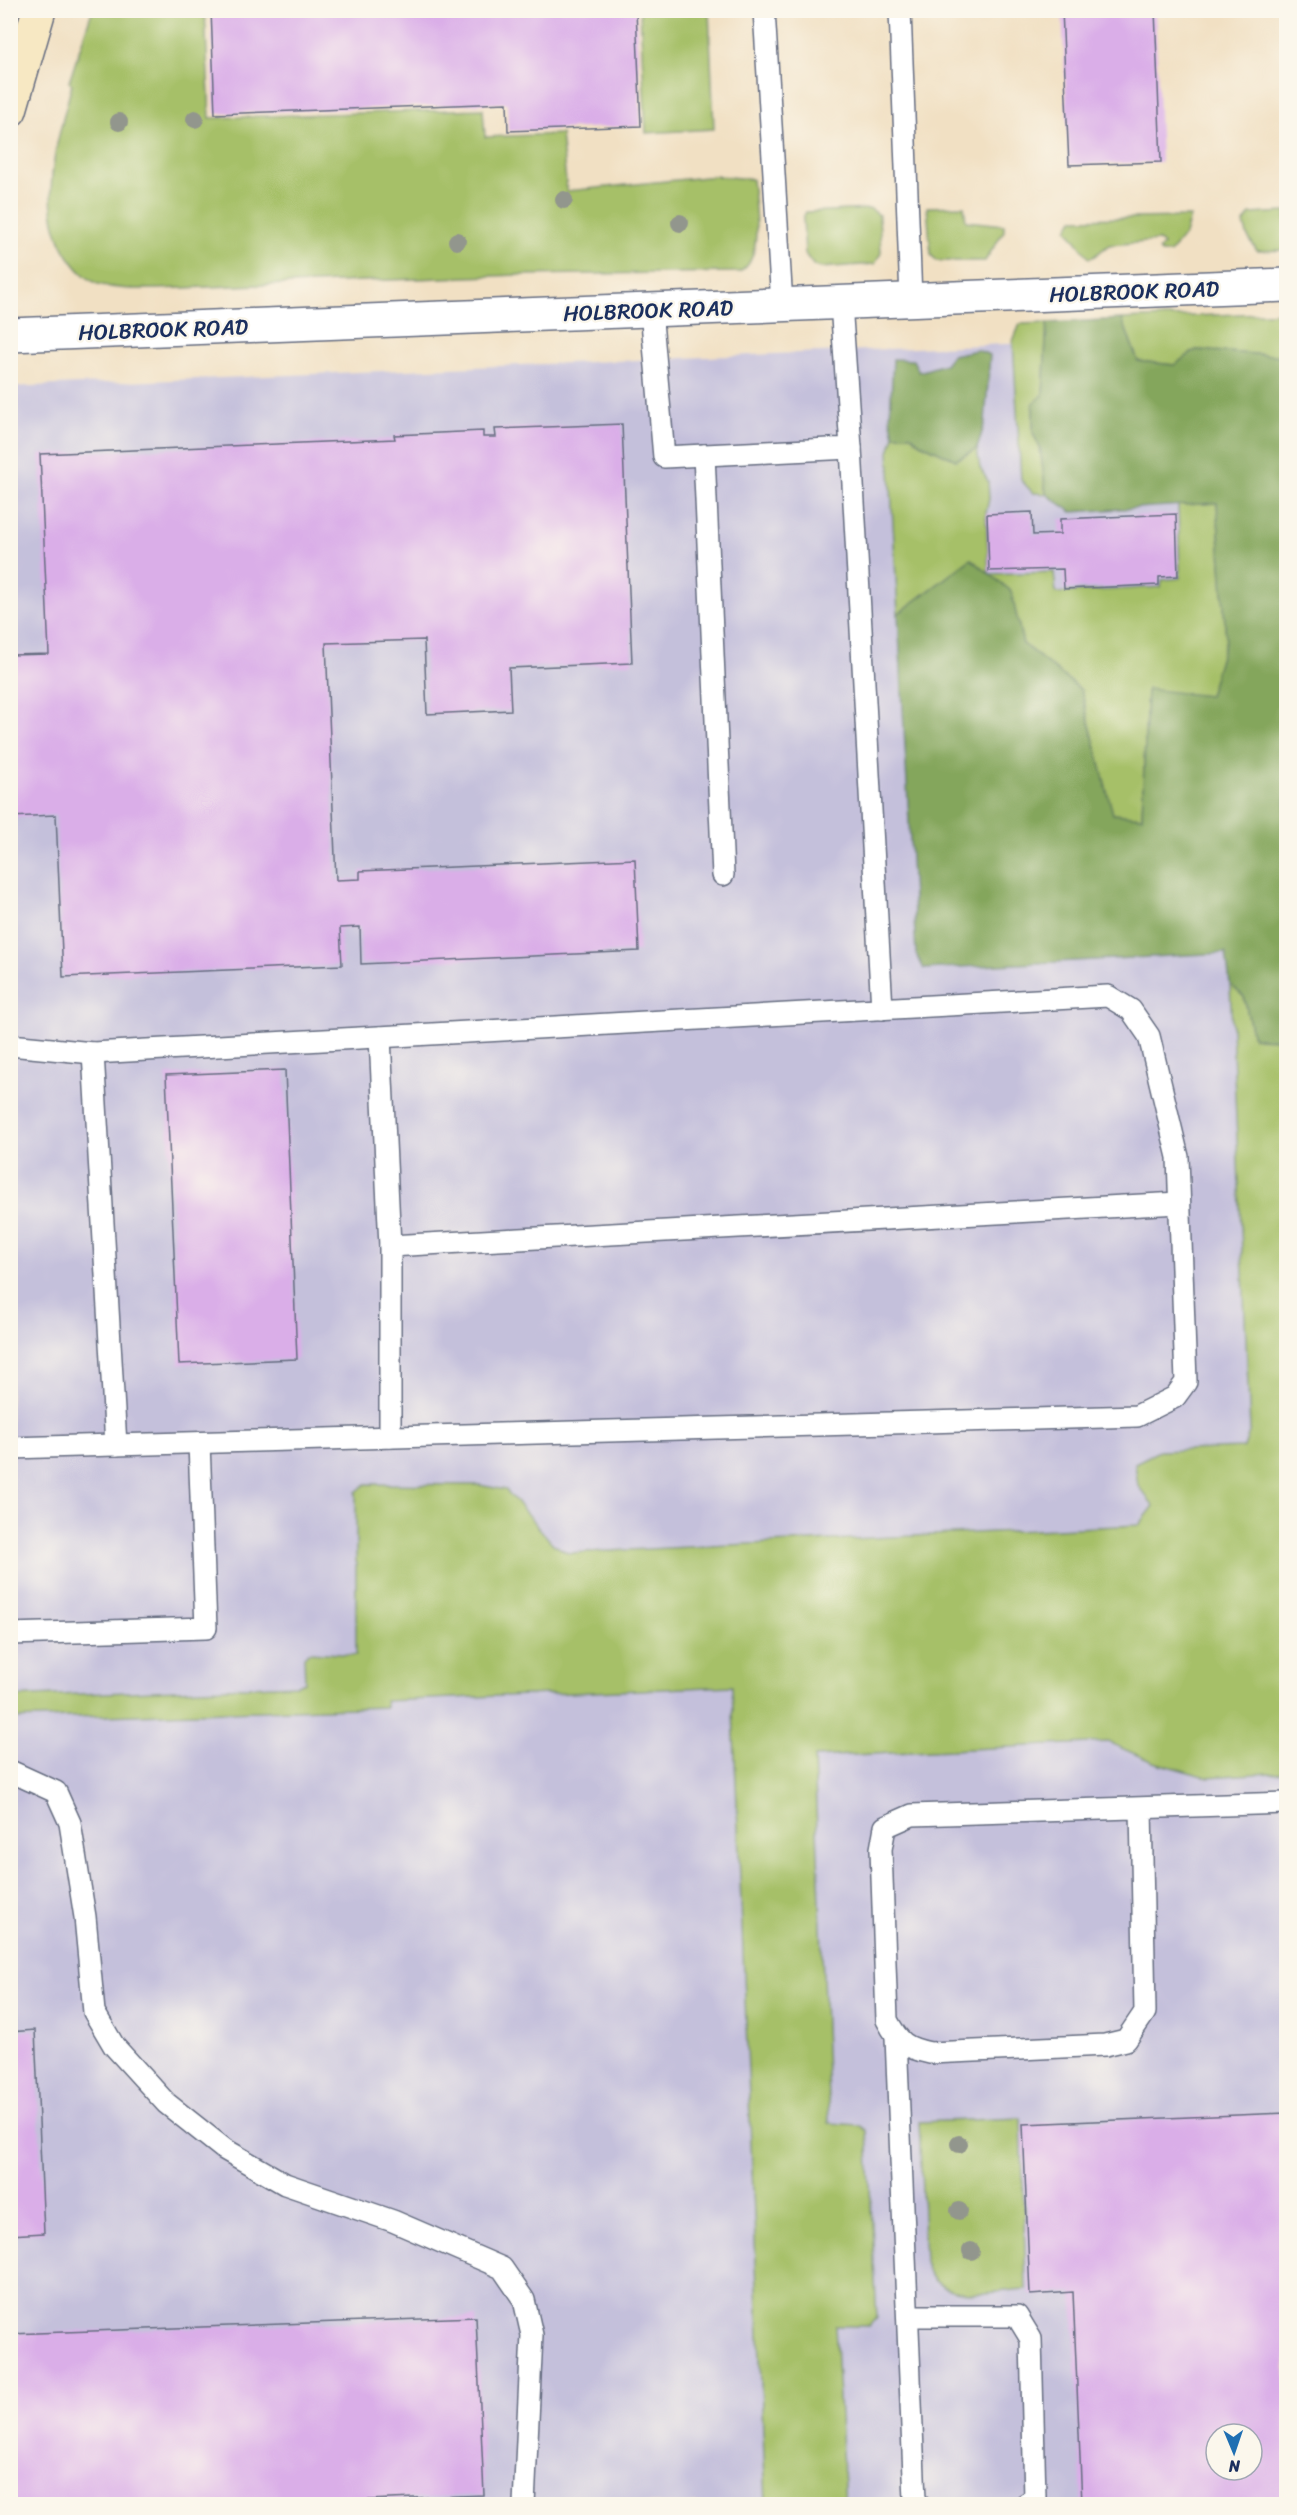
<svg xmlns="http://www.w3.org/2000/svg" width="1297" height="2515" viewBox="0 0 1297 2515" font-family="Sriracha,sans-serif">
	<rect width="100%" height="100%" fill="#fbf7ec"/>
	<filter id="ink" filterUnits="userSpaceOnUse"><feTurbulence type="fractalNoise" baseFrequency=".0167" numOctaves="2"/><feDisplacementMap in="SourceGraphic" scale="12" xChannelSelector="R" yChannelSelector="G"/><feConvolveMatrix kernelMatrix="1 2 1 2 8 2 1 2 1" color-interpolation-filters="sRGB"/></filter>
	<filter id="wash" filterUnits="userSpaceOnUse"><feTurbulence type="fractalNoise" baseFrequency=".008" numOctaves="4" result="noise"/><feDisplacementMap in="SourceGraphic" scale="24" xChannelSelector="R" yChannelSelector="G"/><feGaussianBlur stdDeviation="1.35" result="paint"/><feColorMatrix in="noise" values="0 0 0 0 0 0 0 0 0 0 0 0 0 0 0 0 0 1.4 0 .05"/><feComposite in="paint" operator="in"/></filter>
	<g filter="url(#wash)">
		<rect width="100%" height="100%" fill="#f1e0c3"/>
		<path fill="#c4c0db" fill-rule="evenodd" d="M 1286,332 L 1286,2504 L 11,2504 L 10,387 ZM 1216,2434 L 1252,2434 L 1252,2470 L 1216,2470 Z"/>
		<g fill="#a6c067" stroke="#607862" stroke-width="1.5">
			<path d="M 92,11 L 205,11 L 210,118 L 483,109 L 485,137 L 561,134 L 567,191 L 716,176 L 752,179 C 754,204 765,260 739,272 L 518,275 L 157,289 C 137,289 118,290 98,284 C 90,281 79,271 74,264 C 32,212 58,141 72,84 L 69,82 Z"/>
			<path d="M 640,11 L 709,11 L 714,129 L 646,133 Z"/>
			<path d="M 964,206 L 966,221 L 1004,225 L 1004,231 L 985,261 L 937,261 L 931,255 L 927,207 Z"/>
			<path d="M 871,209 L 879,215 L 881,253 L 875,264 L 820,268 L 814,266 L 805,254 L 803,218 L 806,212 Z"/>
			<path d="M 1286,212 L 1286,250 L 1257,251 L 1247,235 L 1244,223 L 1250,214 Z"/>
			<path d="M 1190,217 L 1185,234 L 1170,253 L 1161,253 L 1159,250 L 1163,245 L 1159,241 L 1109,245 L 1093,257 L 1089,258 L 1067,229 L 1073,219 Z"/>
			<path d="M 1286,312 L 1286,356 L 1196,350 L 1174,365 L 1138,361 L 1122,319 Z"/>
			<path d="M 1047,323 L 1043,395 L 1033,404 L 1033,433 L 1040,448 L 1046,494 L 1033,493 L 1021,480 L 1013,341 L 1020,324 Z"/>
			<path d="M 894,435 L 911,435 L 920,443 L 956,460 L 977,449 L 980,468 L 988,481 L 989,499 L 986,513 L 989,574 L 1054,572 L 1056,593 L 1161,587 L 1162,580 L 1180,578 L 1178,505 L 1217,503 L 1226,639 L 1209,697 L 1147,690 L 1142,818 L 1112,814 L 1081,690 L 1023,644 L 1010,591 L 971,559 L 898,614 L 889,452 Z"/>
			<path d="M 1230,984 L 1244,997 L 1253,1038 L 1286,1039 L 1286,1772 L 1207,1777 L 1153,1762 L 1108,1742 L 814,1757 L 829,2123 L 859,2125 L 867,2131 L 877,2318 L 870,2326 L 835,2326 L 845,2504 L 766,2504 L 732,1686 L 385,1701 L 386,1707 L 11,1719 L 10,1697 L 297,1685 L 305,1682 L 304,1656 L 309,1652 L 356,1655 L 356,1492 L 366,1484 L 479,1485 L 506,1490 L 553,1544 L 568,1553 L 1139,1525 L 1154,1506 L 1138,1486 L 1135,1463 L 1159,1451 L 1244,1448 L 1250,1429 Z"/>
			<path d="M 1021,2118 L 1026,2289 C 993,2291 935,2306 925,2262 L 919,2122 Z"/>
		</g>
		<g fill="#84a65c" stroke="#506a5d" stroke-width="1.5">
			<path d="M 1122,319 L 1138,361 L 1174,365 L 1196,350 L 1286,356 L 1286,1039 L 1253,1038 L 1244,997 L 1230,984 L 1226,953 L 924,969 L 916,954 L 898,614 L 971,559 L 1011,591 L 1023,644 L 1081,690 L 1113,814 L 1142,817 L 1147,689 L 1209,696 L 1226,639 L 1217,503 L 1072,512 L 1046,494 L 1040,448 L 1033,433 L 1033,404 L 1043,395 L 1047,323 Z"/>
			<path d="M 977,350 L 990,355 L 985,422 L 977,449 L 956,460 L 920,443 L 911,435 L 894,435 L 890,418 L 893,359 L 913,360 L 919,372 L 945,364 L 952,355 Z"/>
		</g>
		<g id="blocks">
			<g fill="#daaee8" fill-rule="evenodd">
				<path d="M 211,10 L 636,10 L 641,126 L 508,131 L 507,103 L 215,114 Z"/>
				<path d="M 1062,10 L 1155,10 L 1161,162 L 1069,165 Z"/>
				<path d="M 622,424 L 632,663 L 509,668 L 511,710 L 427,714 L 424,640 L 326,643 L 336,880 L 360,879 L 360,871 L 635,859 L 639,951 L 361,964 L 360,927 L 340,928 L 342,965 L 63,977 L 56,815 L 10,817 L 10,655 L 49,654 L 40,454 L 395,439 L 394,435 L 483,431 L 483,437 L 496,437 L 495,429 Z"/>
				<path d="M 1032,512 L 1033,535 L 1060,534 L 1060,519 L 1176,514 L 1178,576 L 1159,577 L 1159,585 L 1064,589 L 1063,569 L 989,571 L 987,514 Z"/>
				<path d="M 285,1070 L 297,1359 L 179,1364 L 166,1075 Z"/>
				<path d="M 35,2030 L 44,2233 L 10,2235 L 10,2032 Z"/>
				<path d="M 1286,2113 L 1286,2504 L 1082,2504 L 1073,2292 L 1030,2295 L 1023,2124 ZM 1216,2434 L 1252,2434 L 1252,2470 L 1216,2470 Z"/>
				<path d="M 476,2317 L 484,2495 L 275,2504 L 10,2504 L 10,2334 Z"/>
			</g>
		</g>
	</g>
	<g filter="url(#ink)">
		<use href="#blocks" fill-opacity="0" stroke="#666d81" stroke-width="1.5"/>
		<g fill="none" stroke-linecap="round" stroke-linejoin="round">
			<defs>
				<g id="lane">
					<path d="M 764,10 L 782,305"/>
					<path d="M 900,10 L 911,299"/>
					<path d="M 651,310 L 664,457 L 851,448 L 841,303"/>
					<path d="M 851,448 L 882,1009"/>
					<path d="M 704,455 L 723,875"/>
					<path d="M 380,1037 L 390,1246 L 1179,1203"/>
					<path d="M 10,1045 L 93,1053 L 1108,996 L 1131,1010 L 1149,1036 L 1178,1157 L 1186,1382 L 1175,1397 L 1137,1416 L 10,1448"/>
					<path d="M 93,1053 L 116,1445"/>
					<path d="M 390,1437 L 390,1246"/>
					<path d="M 10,1634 L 206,1628 L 199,1443"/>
					<path d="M 10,1771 L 56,1792 L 70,1823 L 85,1917 L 94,2012 L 114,2046 L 166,2103 L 224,2149 L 285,2184 L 393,2221 L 502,2268 L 524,2300 L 532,2335 L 524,2504"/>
					<path d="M 1141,1808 L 1145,2012 L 1126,2040 L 1105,2045 L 930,2053 C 906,2048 899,2043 887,2020 L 881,1849 L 885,1827 L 912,1815 L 1286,1803"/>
					<path d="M 896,2037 L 915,2500 L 919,2504"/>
					<path d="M 908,2316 L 1017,2316 L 1031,2339 L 1035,2498 L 1026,2504"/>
				</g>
				<path id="street" d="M 10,335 L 1286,285"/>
				<path id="secondary" d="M 10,110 L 39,10"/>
			</defs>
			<use href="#lane" stroke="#666d81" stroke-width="24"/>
			<use href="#street" stroke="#666d81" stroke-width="36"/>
			<use href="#secondary" stroke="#666d81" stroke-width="36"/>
			<use href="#lane" stroke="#fff" stroke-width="21"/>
			<use href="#street" stroke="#fff" stroke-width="33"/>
			<use href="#secondary" stroke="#f7e8c3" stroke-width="33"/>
		</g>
		<g fill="#92968d">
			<circle cx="195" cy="119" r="9"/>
			<circle cx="119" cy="122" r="9"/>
			<circle cx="564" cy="200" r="9"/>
			<circle cx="680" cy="223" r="9"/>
			<circle cx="457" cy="241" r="9"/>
			<circle cx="959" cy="2144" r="9"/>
			<circle cx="959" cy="2211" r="9"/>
			<circle cx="971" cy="2251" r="9"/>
		</g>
	</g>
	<g text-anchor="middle" stroke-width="5" stroke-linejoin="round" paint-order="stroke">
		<g font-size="22" fill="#1b2f5e" stroke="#fbf7ec">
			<text transform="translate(1134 291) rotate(-2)" y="8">HOLBROOK ROAD</text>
			<text transform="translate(648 310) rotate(-2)" y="8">HOLBROOK ROAD</text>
			<text transform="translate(163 329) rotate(-2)" y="8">HOLBROOK ROAD</text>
		</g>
	</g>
	<rect width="1297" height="2515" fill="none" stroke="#fbf7ec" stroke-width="36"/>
	<g transform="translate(1234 2452) rotate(178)"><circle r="28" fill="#fbf7ec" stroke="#a1a7b3" stroke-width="1.5"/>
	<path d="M0-4.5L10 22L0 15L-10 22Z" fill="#1f6fb2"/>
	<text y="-9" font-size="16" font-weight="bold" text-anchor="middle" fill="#1b2f5e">N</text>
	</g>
</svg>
